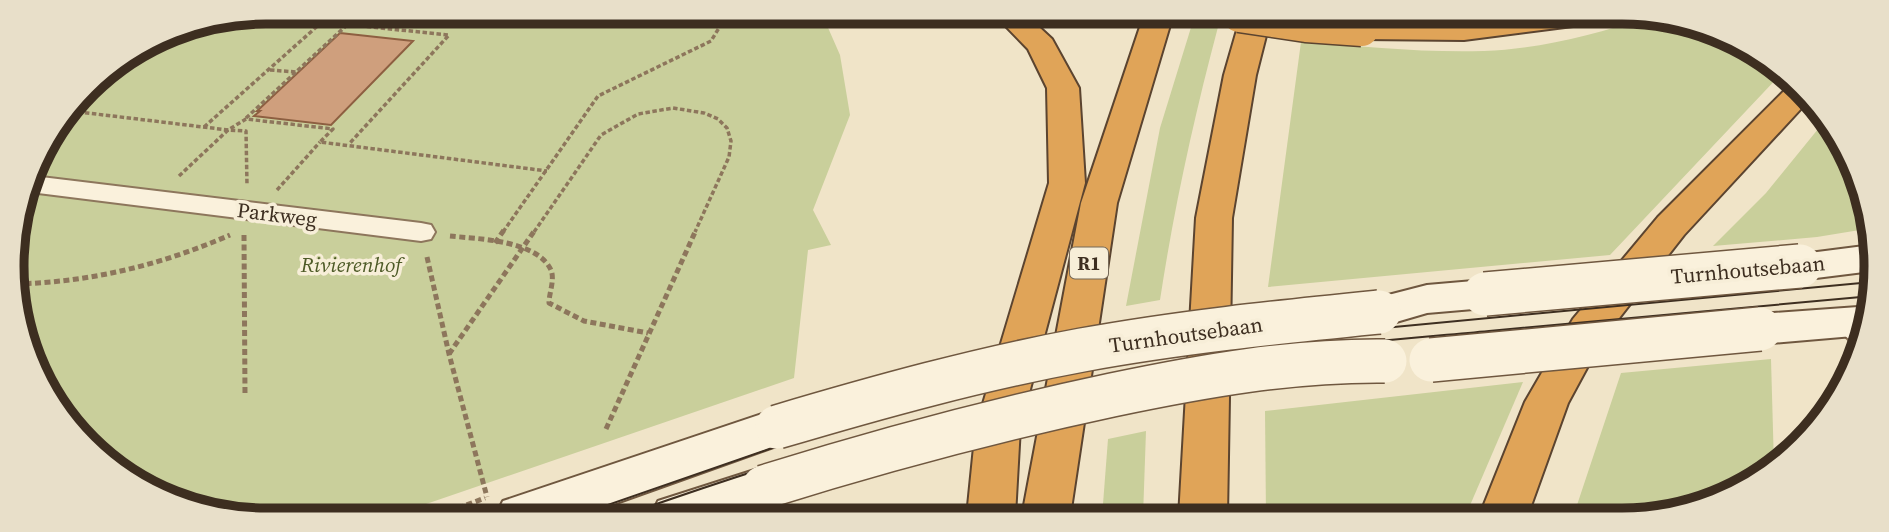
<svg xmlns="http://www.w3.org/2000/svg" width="1889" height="532" viewBox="0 0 1889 532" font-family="'Source Serif 4',serif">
	<rect width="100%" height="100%" fill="#f0e4c8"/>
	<g fill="#c9cf9b">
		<path d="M 266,12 L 822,14 L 840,55 L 850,115 L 813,210 L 831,245 L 808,250 L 794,378 L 394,515 L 217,515 L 125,477 L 64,420 L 21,332 L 13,249 L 39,153 L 98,75 L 169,31 Z"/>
		<path d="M 1647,17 L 1672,17 L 1764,55 L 1782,73 L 1610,255 L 1268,287 L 1301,42 C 1362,46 1423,53 1484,51 C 1539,49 1595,35 1647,17 Z"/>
		<path d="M 1193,21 L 1218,27 C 1194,117 1174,208 1160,300 L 1126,306 L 1160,128 Z"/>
		<path d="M 1827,118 L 1834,125 L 1872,216 L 1872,228 L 1817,237 L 1713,246 L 1766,193 Z"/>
		<path d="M 1771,359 L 1774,466 L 1735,494 L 1656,518 L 1573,517 L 1621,373 Z"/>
		<path d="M 1523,382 L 1465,517 L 1266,517 L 1265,411 Z"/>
		<path d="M 1146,431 L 1143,517 L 1102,517 L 1108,439 Z"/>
	</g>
	<path fill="#cf9f7d" stroke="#8d5f41" stroke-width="2" d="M 340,33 L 413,41 L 331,125 L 254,116 L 260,111 L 257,111 Z"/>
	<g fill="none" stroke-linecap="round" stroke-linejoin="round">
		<defs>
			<path id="lane" d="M 1841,317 L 1846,319 L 1864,338 L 1860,350 L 1836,327 L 1834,323 L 1836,319 Z"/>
			<path id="street" d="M 33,176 L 421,223 L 431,225 L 435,232 L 431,239 L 421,241 L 30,192 Z"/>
			<g id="secondary">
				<path d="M 1872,245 L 1872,271 L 1800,280 L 1786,276 L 1781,266 L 1786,256 Z"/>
				<path d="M 1485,280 L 1499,284 L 1505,294 L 1499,304 L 1485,308 L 1427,313 L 1379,327 L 1365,323 L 1359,312 L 1365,301 L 1427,285 Z"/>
				<path d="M 1872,306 L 1872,315 L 1865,335 L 1760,344 L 1746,340 L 1740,329 L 1746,318 L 1760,314 Z"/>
				<path d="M 777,409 L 793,414 L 799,427 L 793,440 L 580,516 L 496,515 L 503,501 Z"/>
				<path d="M 764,467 L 781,473 L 787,487 L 781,501 L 738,516 L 651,516 L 658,501 Z"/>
			</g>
			<g id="highway">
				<path d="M 995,15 L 1026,15 L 1052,39 L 1079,88 L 1085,183 L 1020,427 L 1015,516 L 967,516 L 976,427 L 1049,183 L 1047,88 L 1028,49 Z"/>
				<path d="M 1144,15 L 1173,15 L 1117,203 L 1070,516 L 1022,516 L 1081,203 Z"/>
				<path d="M 1241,16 L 1271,16 L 1256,75 L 1232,218 L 1227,517 L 1179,517 L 1196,218 L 1224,75 Z"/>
				<path d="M 1508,16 L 1588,17 L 1583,23 L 1573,26 L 1464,40 L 1362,39 L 1352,36 L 1347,30 L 1352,24 L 1362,21 L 1464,22 Z"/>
				<path d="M 1792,83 L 1809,100 L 1684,235 L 1602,340 L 1568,403 L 1527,517 L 1479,517 L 1525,402 L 1573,319 L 1658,217 Z"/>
			</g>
		</defs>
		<use href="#lane" stroke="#8d765c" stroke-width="4"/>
		<use href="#street" stroke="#8d765c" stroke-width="4"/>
		<use href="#secondary" stroke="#6f573f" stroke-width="4"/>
		<use href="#highway" stroke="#5b4430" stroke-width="4"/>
		<g stroke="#8d765c" stroke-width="3.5" stroke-dasharray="4.5 2.5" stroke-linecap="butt">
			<path d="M 323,21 L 333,12"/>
			<path d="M 270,70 L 296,72"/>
			<path d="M 71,111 L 228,130 L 246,119 L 333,129 L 320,142 L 547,171"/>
			<path d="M 246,118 L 347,25"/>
			<path d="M 204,127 L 322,22 L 449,35 L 349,144"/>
			<path d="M 179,176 L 228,130 L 246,131 L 247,185"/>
			<path d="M 277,190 L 320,142"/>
			<path d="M 503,232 L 598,96 L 711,41 L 722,23 L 721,14"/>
			<path d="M 534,232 L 601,135 L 638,114 L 673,108 L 704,113 L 718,119 L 727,128 L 731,141 L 729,157 L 695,232"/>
		</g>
		<g stroke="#8d765c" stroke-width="5" stroke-dasharray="6 3.5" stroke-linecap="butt">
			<path d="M 244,235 L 245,395"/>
			<path d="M 450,236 C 478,239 537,240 551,270 C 555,280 549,293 549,303 L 584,321 L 648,333"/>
			<path d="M 495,243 L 504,230"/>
			<path d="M 427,257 L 449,354 L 487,497"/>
			<path d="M 16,284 C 91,282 161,265 230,235"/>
			<path d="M 449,354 L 535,230"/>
			<path d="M 606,429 L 696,230"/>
			<path d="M 440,515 L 485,498"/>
		</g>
		<use href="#lane" fill="#faf1dc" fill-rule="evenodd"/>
		<use href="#street" fill="#faf1dc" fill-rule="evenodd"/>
		<use href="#secondary" fill="#faf1dc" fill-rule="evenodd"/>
		<use href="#highway" fill="#e0a458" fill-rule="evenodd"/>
		<g stroke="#3d2e20" stroke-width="2">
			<path d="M 576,516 L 772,448 L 897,411 L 1092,367 L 1278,338 L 1872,282"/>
			<path d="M 622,516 C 789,457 959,405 1133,373 C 1251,351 1371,342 1489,331 C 1617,320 1744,307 1872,296"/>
		</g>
		<defs>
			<g id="secondary-bridge">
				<path d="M 1485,294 L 1800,266"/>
				<path d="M 1431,360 L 1760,329"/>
				<path d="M 777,427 C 878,397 979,369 1082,350 C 1180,332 1280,322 1379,312"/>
				<path d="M 764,487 C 879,451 995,420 1112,395 C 1203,376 1292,360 1385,361"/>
			</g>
			<path id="highway-bridge" d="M 1239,16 L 1306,26 L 1362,30"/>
		</defs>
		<use href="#secondary-bridge" stroke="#6f573f" stroke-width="46" stroke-linecap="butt"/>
		<use href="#highway-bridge" stroke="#5b4430" stroke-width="35" stroke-linecap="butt"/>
		<use href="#secondary-bridge" stroke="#faf1dc" stroke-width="43"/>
		<use href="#highway-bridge" stroke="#e0a458" stroke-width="32"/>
	</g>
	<g text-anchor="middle" stroke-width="7" stroke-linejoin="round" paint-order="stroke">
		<rect fill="#f7eed8" stroke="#756857" stroke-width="2" x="1070" y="247.5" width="38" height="31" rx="5"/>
		<g font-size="19" font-weight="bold" fill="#3d2e20">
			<text x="1089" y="270">R1</text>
		</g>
		<g font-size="21" fill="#3d2e20" stroke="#f7eed8">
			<text transform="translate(277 215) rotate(7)" y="7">Parkweg</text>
			<text transform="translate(1748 270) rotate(-5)" y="7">Turnhoutsebaan</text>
			<text transform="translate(1186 335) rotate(-8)" y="7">Turnhoutsebaan</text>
		</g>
		<g font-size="21" font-style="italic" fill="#4d5a26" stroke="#f7eed8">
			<text x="351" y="272">Rivierenhof</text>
		</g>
	</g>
	<path d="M0 0H1889V532H0ZM266 24H1622A242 242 0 0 1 1864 266V266A242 242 0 0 1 1622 508H266A242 242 0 0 1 24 266V266A242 242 0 0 1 266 24Z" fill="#e8dfc9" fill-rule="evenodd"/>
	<path fill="none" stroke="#3d2e20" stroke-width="9" d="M266 24H1622A242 242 0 0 1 1864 266V266A242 242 0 0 1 1622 508H266A242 242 0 0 1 24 266V266A242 242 0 0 1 266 24Z"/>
</svg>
